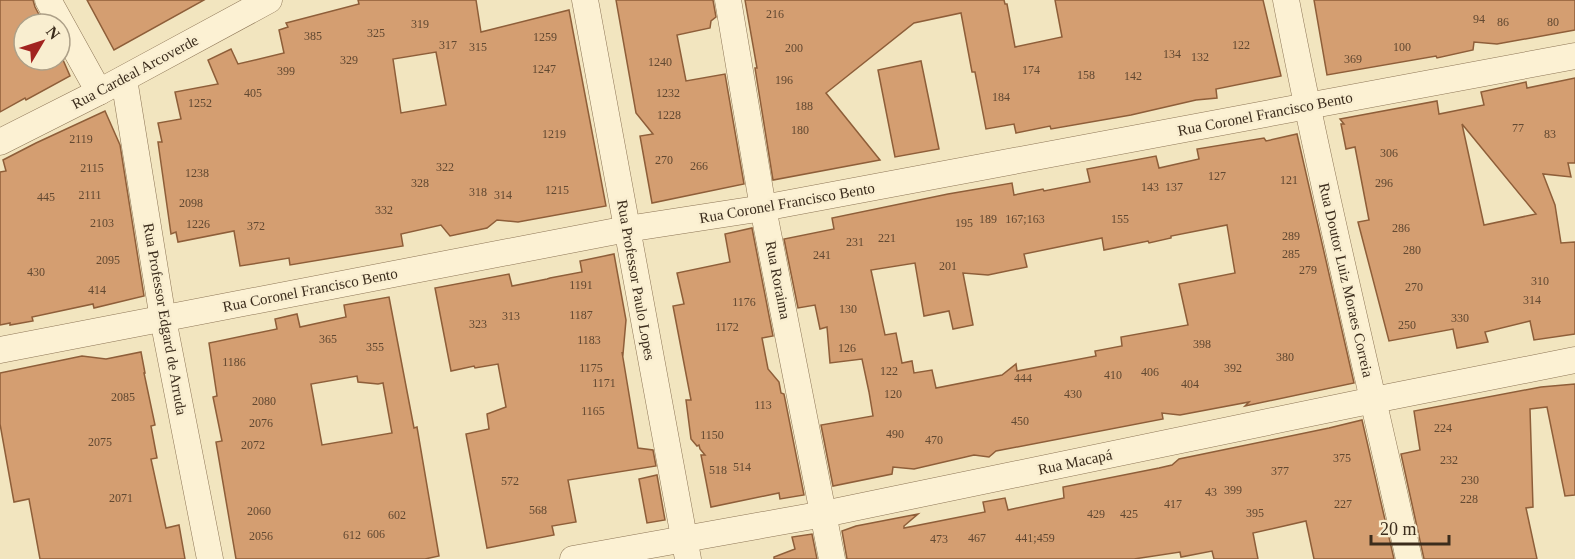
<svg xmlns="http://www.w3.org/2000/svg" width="1575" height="559" viewBox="0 0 1575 559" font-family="'Times New Roman',serif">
	<rect width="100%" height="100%" fill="#f2e5bf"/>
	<g fill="#d49e71" stroke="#8e5e39" stroke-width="1.5" fill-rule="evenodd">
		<path d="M 0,0 L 33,0 L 35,7 L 44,24 L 24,24 L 24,60 L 60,60 L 60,53 L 70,76 L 26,100 L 25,98 L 0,112 Z"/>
		<path d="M 87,0 L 204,0 L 114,50 Z"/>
		<path d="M 358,0 L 476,0 L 481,32 L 569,10 L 606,206 L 518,222 L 497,220 L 487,228 L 450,236 L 441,225 L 401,234 L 403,246 L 290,265 L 289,258 L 240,266 L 234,231 L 178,242 L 176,232 L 171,234 L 158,142 L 162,142 L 158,123 L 181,119 L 175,92 L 218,84 L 208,60 L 231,49 L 238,64 L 284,53 L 279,30 L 288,27 L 286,23 L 359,4 ZM 436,52 L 446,105 L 401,113 L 393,59 Z"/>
		<path d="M 616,0 L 713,0 L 716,17 L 711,21 L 710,28 L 677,35 L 686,81 L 725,74 L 744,184 L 652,203 L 640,136 L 653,134 L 636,113 Z"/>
		<path d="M 745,0 L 1004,0 L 1005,4 L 1007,4 L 1015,47 L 1062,37 L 1055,0 L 1263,0 L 1281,76 L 1216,89 L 1217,98 L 1196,100 L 1131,115 L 1051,129 L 1050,126 L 1016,133 L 1014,124 L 986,129 L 975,72 L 972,72 L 961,13 L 914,23 L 826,93 L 880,160 L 773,180 L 755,68 L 757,68 Z"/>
		<path d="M 1314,0 L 1575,0 L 1575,30 L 1497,44 L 1474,42 L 1473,50 L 1437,58 L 1436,56 L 1327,75 Z"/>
		<path d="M 921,61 L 939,149 L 895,157 L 878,70 Z"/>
		<path d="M 1575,78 L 1575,163 L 1568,163 L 1571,177 L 1543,174 L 1555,205 L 1561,243 L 1575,242 L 1575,334 L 1534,340 L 1530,321 L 1485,332 L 1488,342 L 1457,348 L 1453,329 L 1389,341 L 1358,222 L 1369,220 L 1355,147 L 1346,149 L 1341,124 L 1344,124 L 1340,119 L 1437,101 L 1439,114 L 1484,105 L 1481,92 L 1526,82 L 1527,88 ZM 1462,124 L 1536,214 L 1484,225 Z"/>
		<path d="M 105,111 L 120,145 L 144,296 L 94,308 L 93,304 L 32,317 L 33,321 L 10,325 L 10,323 L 0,325 L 0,172 L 6,171 L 3,160 L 36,143 Z"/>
		<path d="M 1297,134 L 1354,383 L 1245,406 L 1249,402 L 1180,415 L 1162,413 L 1163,419 L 996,451 L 989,457 L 974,455 L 914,469 L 893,467 L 892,474 L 833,486 L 821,425 L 873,416 L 869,392 L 862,359 L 830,363 L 827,327 L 820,329 L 815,305 L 798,308 L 784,239 L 834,229 L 832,218 L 948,194 L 1012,183 L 1014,195 L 1043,189 L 1044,191 L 1090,182 L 1087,169 L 1156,156 L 1159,168 L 1199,159 L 1197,149 L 1264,138 L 1266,141 ZM 1227,225 L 1235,273 L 1179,284 L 1188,325 L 1121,337 L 1122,346 L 1095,351 L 1096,356 L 1017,371 L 1016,364 L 1002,375 L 936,388 L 932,370 L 914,373 L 912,361 L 902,363 L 896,333 L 885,335 L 871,270 L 915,263 L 924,316 L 949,311 L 953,329 L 973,325 L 963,273 L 988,275 L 1027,267 L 1024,254 L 1102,238 L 1104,250 L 1148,241 L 1149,243 L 1171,238 L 1171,236 Z"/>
		<path d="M 752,228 L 773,336 L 762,338 L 768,369 L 779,382 L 781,393 L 784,394 L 804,495 L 780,499 L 779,493 L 711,507 L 701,455 L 705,455 L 700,449 L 699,445 L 697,446 L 691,439 L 686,400 L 691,400 L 673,306 L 684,304 L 677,273 L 730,262 L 725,234 Z"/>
		<path d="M 614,254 L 626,320 L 623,354 L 622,352 L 638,448 L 653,450 L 656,466 L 568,480 L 576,522 L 552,526 L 554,535 L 487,548 L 466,434 L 489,429 L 487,414 L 506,407 L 498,364 L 475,368 L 474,366 L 451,371 L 435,288 L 509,274 L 512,286 L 547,279 L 550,278 L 582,272 L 580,261 Z"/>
		<path d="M 389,297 L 414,428 L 417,427 L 439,556 L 425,559 L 236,559 L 216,442 L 222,441 L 213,397 L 217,396 L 209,343 L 277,329 L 275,319 L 297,314 L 300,327 L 346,317 L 344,305 ZM 357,376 L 358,382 L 378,384 L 383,383 L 392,433 L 322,445 L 311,384 Z"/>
		<path d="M 141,352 L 145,373 L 144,373 L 155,425 L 151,426 L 157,458 L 151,459 L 166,528 L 179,525 L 185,559 L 40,559 L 29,499 L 14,502 L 0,424 L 0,373 L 82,356 L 106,359 Z"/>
		<path d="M 1575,384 L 1575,495 L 1565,496 L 1547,407 L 1530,409 L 1533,507 L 1526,508 L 1537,559 L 1424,559 L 1401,454 L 1420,450 L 1414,411 L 1541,387 Z"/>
		<path d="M 1362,420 L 1394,559 L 1314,559 L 1306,521 L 1253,533 L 1258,559 L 1214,559 L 1212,551 L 1181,557 L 1180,552 L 1134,559 L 847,559 L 842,531 L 856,526 L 918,514 L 904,526 L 904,528 L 985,512 L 983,502 L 1005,498 L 1008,510 L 1064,498 L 1063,487 L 1159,468 L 1172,465 L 1179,459 L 1329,428 Z"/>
		<path d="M 657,475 L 665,520 L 647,523 L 639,479 Z"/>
		<path d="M 812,534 L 817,559 L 774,559 L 774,557 L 795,549 L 792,537 Z"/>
	</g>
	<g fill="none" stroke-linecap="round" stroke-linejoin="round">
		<defs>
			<g id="minor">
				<path d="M 48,0 L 99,92"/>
				<path d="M 585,0 L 688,559"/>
				<path d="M 728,0 L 763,208 L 832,559"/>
				<path d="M 1286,0 C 1322,187 1368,373 1409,559"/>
				<path d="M 124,79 L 163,319 L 210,559"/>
				<path d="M 0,142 L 99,92 L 269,0"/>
				<path d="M 0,350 L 627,229 L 763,208 L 1575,56"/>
				<path d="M 573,559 L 824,514 L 1374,400 L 1575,360"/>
			</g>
		</defs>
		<use href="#minor" stroke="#8d7556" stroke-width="27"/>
		<use href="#minor" stroke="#fcf1d3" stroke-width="26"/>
	</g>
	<g text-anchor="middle" stroke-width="5" stroke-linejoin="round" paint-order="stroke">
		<g font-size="12" fill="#614831">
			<text x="775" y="18">216</text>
			<text x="1479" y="23">94</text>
			<text x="1503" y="26">86</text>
			<text x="1553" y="26">80</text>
			<text x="420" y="28">319</text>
			<text x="376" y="37">325</text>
			<text x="313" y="40">385</text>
			<text x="545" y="41">1259</text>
			<text x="448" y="49">317</text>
			<text x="1241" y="49">122</text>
			<text x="478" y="51">315</text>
			<text x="1402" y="51">100</text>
			<text x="794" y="52">200</text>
			<text x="1172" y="58">134</text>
			<text x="1200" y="61">132</text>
			<text x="1353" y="63">369</text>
			<text x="349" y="64">329</text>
			<text x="660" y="66">1240</text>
			<text x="544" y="73">1247</text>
			<text x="1031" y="74">174</text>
			<text x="286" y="75">399</text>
			<text x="1086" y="79">158</text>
			<text x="1133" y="80">142</text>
			<text x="784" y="84">196</text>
			<text x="253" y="97">405</text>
			<text x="668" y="97">1232</text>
			<text x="1001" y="101">184</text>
			<text x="200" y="107">1252</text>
			<text x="804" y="110">188</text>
			<text x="669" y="119">1228</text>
			<text x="1518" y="132">77</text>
			<text x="800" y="134">180</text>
			<text x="554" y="138">1219</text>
			<text x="1550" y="138">83</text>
			<text x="81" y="143">2119</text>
			<text x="1389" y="157">306</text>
			<text x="664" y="164">270</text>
			<text x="699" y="170">266</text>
			<text x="445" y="171">322</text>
			<text x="92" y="172">2115</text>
			<text x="197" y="177">1238</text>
			<text x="1217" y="180">127</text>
			<text x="1289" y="184">121</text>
			<text x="420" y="187">328</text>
			<text x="1384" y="187">296</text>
			<text x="1150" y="191">143</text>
			<text x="1174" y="191">137</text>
			<text x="557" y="194">1215</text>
			<text x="478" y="196">318</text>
			<text x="90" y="199">2111</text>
			<text x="503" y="199">314</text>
			<text x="46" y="201">445</text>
			<text x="191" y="207">2098</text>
			<text x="384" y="214">332</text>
			<text x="988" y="223">189</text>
			<text x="1025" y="223">167;163</text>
			<text x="1120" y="223">155</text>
			<text x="102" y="227">2103</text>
			<text x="964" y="227">195</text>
			<text x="198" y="228">1226</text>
			<text x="256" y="230">372</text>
			<text x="1401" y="232">286</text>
			<text x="1291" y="240">289</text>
			<text x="887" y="242">221</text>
			<text x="855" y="246">231</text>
			<text x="1412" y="254">280</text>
			<text x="1291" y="258">285</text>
			<text x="822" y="259">241</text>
			<text x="108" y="264">2095</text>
			<text x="948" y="270">201</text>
			<text x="1308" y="274">279</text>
			<text x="36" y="276">430</text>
			<text x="1540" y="285">310</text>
			<text x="581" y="289">1191</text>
			<text x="1414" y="291">270</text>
			<text x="97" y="294">414</text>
			<text x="1532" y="304">314</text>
			<text x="744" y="306">1176</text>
			<text x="848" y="313">130</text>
			<text x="581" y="319">1187</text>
			<text x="511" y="320">313</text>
			<text x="1460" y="322">330</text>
			<text x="478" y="328">323</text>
			<text x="1407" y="329">250</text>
			<text x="727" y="331">1172</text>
			<text x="328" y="343">365</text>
			<text x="589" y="344">1183</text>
			<text x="1202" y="348">398</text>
			<text x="375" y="351">355</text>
			<text x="847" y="352">126</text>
			<text x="1285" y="361">380</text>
			<text x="234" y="366">1186</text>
			<text x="591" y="372">1175</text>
			<text x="1233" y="372">392</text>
			<text x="889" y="375">122</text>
			<text x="1150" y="376">406</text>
			<text x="1113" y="379">410</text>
			<text x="1023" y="382">444</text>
			<text x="604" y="387">1171</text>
			<text x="1190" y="388">404</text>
			<text x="893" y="398">120</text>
			<text x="1073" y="398">430</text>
			<text x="123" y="401">2085</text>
			<text x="264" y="405">2080</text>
			<text x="763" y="409">113</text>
			<text x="593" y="415">1165</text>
			<text x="1020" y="425">450</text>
			<text x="261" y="427">2076</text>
			<text x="1443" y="432">224</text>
			<text x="895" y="438">490</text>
			<text x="712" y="439">1150</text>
			<text x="934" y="444">470</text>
			<text x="100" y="446">2075</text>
			<text x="253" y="449">2072</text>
			<text x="1342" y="462">375</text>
			<text x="1449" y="464">232</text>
			<text x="742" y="471">514</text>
			<text x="718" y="474">518</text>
			<text x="1280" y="475">377</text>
			<text x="1470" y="484">230</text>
			<text x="510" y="485">572</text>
			<text x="1233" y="494">399</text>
			<text x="1211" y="496">43</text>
			<text x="121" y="502">2071</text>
			<text x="1469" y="503">228</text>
			<text x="1173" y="508">417</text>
			<text x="1343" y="508">227</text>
			<text x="538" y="514">568</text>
			<text x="259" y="515">2060</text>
			<text x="1255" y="517">395</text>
			<text x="1096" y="518">429</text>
			<text x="1129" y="518">425</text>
			<text x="397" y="519">602</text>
			<text x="376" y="538">606</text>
			<text x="352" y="539">612</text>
			<text x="261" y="540">2056</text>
			<text x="977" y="542">467</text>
			<text x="1035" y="542">441;459</text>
			<text x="939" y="543">473</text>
		</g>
		<g font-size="15" fill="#3b2c1c" stroke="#f9eed0">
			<text transform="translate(135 72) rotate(-28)" y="5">Rua Cardeal Arcoverde</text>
			<text transform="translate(1265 114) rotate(-11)" y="5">Rua Coronel Francisco Bento</text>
			<text transform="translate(787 203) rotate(-10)" y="5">Rua Coronel Francisco Bento</text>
			<text transform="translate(636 280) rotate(80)" y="5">Rua Professor Paulo Lopes</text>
			<text transform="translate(778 280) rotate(79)" y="5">Rua Roraima</text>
			<text transform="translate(1346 280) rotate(77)" y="5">Rua Doutor Luiz Moraes Correia</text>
			<text transform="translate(310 290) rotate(-11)" y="5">Rua Coronel Francisco Bento</text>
			<text transform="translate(165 319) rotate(80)" y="5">Rua Professor Edgard de Arruda</text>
			<text transform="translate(1075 462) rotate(-12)" y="5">Rua Macapá</text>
		</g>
	</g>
	<g transform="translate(42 42) rotate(51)"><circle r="28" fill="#f9eed0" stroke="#ada088" stroke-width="1.5"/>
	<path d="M0-4.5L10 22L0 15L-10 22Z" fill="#a22420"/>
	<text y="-9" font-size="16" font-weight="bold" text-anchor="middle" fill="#3b2c1c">N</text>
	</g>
	<path d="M1371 535v9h78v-9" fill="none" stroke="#3b2c1c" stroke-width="3"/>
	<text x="1380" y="535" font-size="18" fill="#3b2c1c" stroke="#f9eed0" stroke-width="4.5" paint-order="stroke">20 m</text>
</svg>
